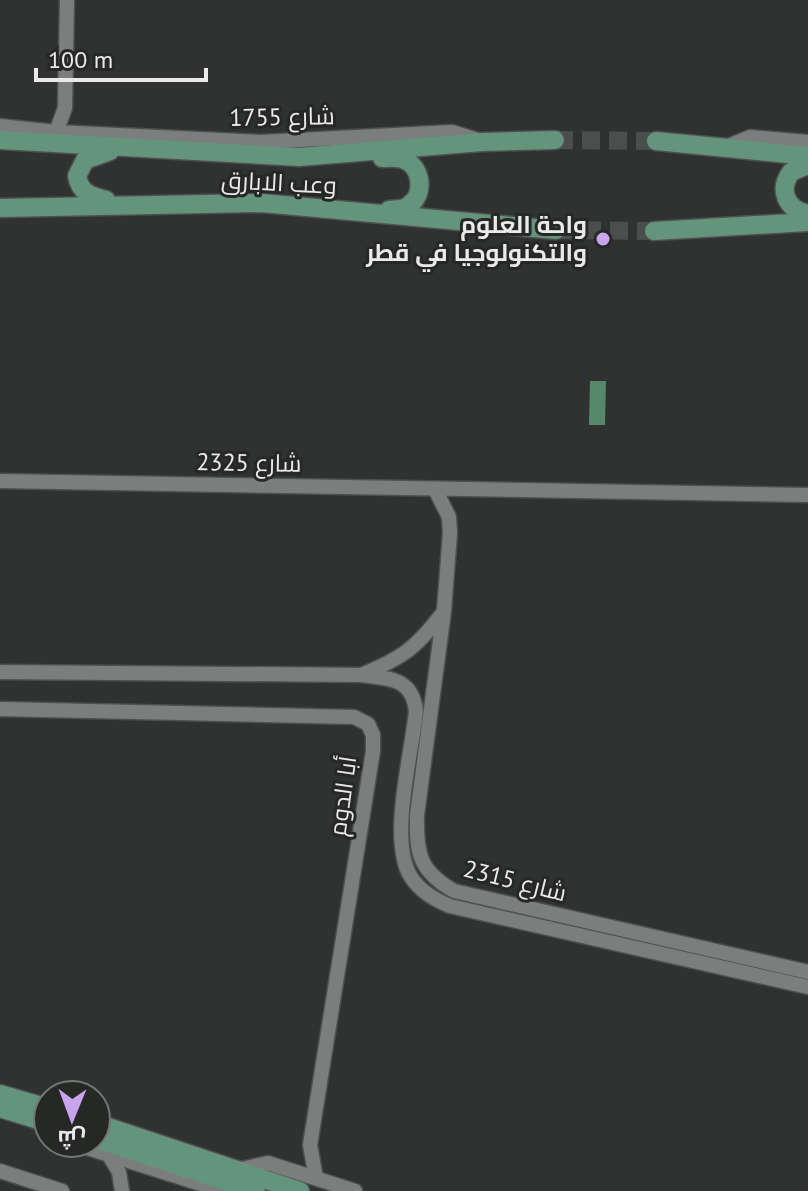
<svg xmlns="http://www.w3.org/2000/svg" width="808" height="1191" viewBox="0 0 808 1191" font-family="'PT Sans',Cairo,sans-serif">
	<rect width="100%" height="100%" fill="#2f3230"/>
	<path fill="#558969" d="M 590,381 L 606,381 L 605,425 L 589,425 Z"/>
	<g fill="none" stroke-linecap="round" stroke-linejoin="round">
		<g stroke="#4b4e4c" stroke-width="18" stroke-dasharray="18 9" stroke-linecap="butt">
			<path d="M 555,140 L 656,141"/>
			<path d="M 556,230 L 654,231"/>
		</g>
		<defs>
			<g id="street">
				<path d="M 0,126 L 56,132 L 261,142 L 452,132 L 481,141"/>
				<path d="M 56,132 L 65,108 L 67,0"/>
				<path d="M 726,147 L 750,137 L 808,142"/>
				<path d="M 0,481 L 808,495"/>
				<path d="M 435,489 L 449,517 L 450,533 L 444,611 L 417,815 C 416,853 419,871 454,891 L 808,972"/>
				<path d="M 0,672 L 361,675 C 389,679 412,677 416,711 C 412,754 388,841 411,877 C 420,891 435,900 450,906 L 808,987"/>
				<path d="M 361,675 C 402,658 415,649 442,614"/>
				<path d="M 0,709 L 354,717 L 368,724 L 373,735 L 373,751 L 310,1145 L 316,1178"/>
				<path d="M 72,1143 L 223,1191"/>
				<path d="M 110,1157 L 119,1172 L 122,1191"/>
				<path d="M 238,1170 L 268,1163 L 355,1191"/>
				<path d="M 0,1171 L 62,1191"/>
			</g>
			<g id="secondary">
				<path d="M 0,140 L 299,157 L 482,142 L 555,140"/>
				<path d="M 656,141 L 808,156"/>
				<path d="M 382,158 C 388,158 396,157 402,159 C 422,165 426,195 408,206 C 403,210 396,209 389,210"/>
				<path d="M 808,165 L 791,172 C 778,190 786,209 808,214"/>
				<path d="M 106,200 C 91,196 80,193 77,176 L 85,160 L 110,151"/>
				<path d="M 0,208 L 262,203 L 556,230"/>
				<path d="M 654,231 L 808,222"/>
				<path d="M 0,1094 L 48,1108"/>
				<path d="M 0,1108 L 48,1123"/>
				<path d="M 96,1123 L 300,1191"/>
				<path d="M 96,1139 L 256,1191"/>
			</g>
		</defs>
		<use href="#street" stroke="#4e504e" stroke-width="17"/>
		<use href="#secondary" stroke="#4e504e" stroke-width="21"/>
		<use href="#street" stroke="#7b7e7c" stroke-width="14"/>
		<use href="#secondary" stroke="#64947c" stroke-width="18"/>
	</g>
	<circle fill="#c9a5ee" stroke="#262826" stroke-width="3" cx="603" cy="239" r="8"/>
	<g text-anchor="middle" stroke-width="6" stroke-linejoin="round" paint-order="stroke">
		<g font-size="24" fill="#e9eae9" stroke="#262826">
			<text transform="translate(282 117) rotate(-1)" y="8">شارع 1755</text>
			<text transform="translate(279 183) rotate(3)" y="8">وعب الابارق</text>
			<text transform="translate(249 463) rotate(1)" y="8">شارع 2325</text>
			<text transform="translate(343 796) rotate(-82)" y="8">أبا الدوم</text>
			<text transform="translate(515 881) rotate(14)" y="8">شارع 2315</text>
		</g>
		<g font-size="24" font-weight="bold" fill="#e9eae9" stroke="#262826" text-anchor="end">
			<text x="587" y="233">واحة العلوم<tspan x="587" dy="28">والتكنولوجيا في قطر</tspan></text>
		</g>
	</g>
	<g transform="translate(72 1119) rotate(181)"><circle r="38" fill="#262826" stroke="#747674" stroke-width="2"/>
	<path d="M0-6L14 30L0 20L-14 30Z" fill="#c9a5ee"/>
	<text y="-12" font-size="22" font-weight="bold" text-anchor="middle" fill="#e9eae9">ش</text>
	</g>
	<path d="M36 68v12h170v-12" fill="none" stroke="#e9eae9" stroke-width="4"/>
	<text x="48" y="68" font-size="24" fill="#e9eae9" stroke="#262826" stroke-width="6" paint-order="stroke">100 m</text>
</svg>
